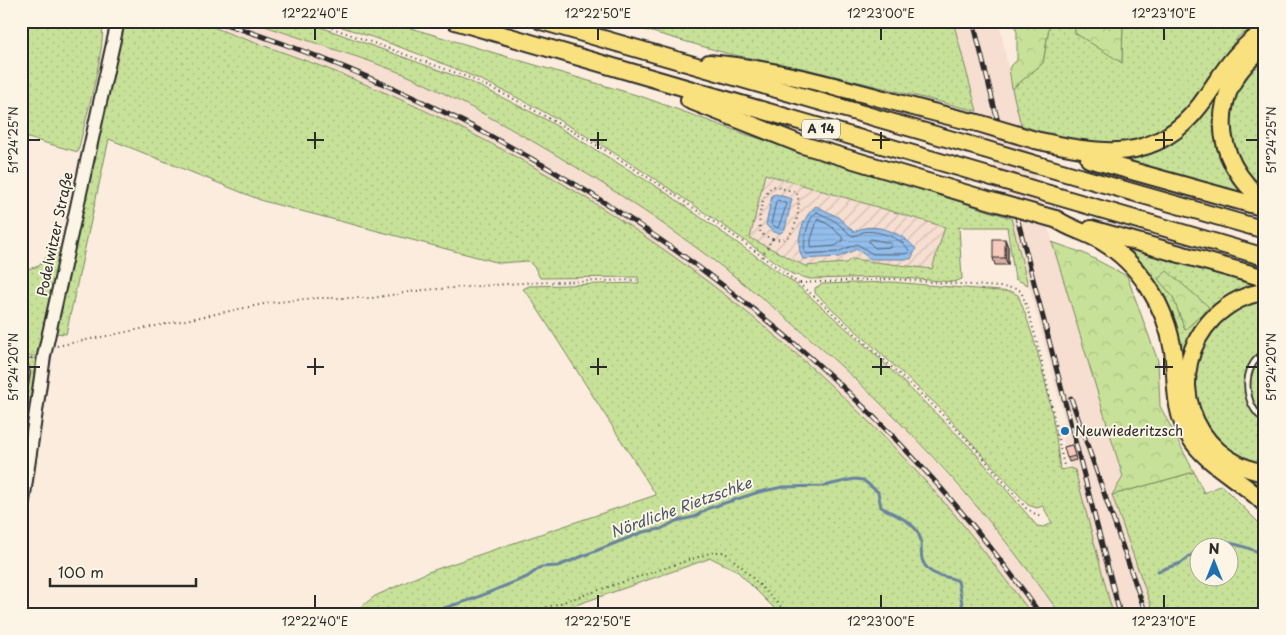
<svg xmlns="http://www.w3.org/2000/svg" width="1286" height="635" viewBox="0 0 1286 635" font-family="'Playpen Sans',sans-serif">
	<defs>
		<pattern id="industrial-furrows" width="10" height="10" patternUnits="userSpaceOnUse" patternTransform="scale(1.25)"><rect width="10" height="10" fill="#f6ded0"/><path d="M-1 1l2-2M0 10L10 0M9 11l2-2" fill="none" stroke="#d3bfb3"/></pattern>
		<pattern id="grass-dots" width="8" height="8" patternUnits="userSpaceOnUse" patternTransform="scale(1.25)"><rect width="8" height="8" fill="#c7e298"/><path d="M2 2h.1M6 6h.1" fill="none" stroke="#abc283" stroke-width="1.8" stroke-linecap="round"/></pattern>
		<pattern id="forest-crowns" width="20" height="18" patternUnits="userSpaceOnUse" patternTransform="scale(1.25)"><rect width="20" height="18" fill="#c7e298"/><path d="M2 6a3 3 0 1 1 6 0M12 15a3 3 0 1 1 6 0" fill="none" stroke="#abc283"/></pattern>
		<pattern id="water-rules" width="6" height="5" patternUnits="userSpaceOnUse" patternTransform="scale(1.25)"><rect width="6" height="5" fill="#93beec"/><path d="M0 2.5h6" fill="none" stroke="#7fa3cb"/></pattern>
	</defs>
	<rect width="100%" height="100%" fill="#fbecdd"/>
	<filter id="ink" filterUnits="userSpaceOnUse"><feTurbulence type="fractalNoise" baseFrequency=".02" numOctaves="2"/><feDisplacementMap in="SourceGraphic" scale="10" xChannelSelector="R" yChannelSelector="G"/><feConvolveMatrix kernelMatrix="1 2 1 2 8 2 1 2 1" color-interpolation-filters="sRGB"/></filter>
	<g filter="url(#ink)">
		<g fill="#f6ded0">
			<path d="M 194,21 L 250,21 L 413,77 L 534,142 L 631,201 L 723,268 L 817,344 L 906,429 L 996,529 L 1060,614 L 1032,614 L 942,500 L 851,405 L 782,343 L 706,282 L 638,233 L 566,186 L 488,141 L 409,102 L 303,58 Z"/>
			<path d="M 953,21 L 999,21 L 1012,89 L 1052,242 L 1123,477 L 1112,495 L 1154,614 L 1113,614 L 1075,470 L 1070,468 L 1059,424 L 1065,422 L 1011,218 L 977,111 Z"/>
		</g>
		<path fill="url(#industrial-furrows)" d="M 765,174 L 945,227 L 932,269 L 851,259 L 846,263 L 806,266 L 750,238 Z"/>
		<g fill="url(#grass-dots)" stroke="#798662" fill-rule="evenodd">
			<path d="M 21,21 L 101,21 C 109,40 83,127 78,152 L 21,136 Z"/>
			<path d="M 124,21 C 146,21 169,19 191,21 C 207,23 224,32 239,37 C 280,51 320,65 360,82 C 581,173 784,319 942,500 C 974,536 1002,576 1032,614 L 780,614 L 736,570 L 711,558 L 550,614 L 352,614 L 375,596 L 428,572 L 656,495 L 530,297 L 523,289 L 529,286 L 639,283 L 638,277 L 540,278 L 535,268 L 528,261 L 500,263 L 263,201 L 109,139 L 66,334 L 54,333 Z"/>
			<path d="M 250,21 L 304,21 L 469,81 L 545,119 L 662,190 L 797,285 L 876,355 L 972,449 L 1037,526 L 1044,527 L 1052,523 L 1043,506 L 1037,508 L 1028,505 L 939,407 L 815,293 L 815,288 L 822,284 L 891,282 L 1012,292 L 1018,295 C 1040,350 1054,411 1060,470 L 1070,468 L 1075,470 L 1113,614 L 1060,614 C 898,383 667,201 415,79 C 401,72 386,68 372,62 C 331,48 291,35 250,21 Z"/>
			<path d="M 324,21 L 387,21 L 643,97 L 745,134 L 1011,218 L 1028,285 L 1015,279 L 1007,227 L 959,227 L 962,279 L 954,282 L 891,277 L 810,279 L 792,274 C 702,210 612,146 514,96 C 454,65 388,42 324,21 ZM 765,174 L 945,227 L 932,269 L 851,259 L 846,263 L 805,266 L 750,238 Z"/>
			<path d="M 614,21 L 953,21 L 977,111 L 802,68 L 729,54 Z"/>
			<path d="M 1050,21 L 1074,21 L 1075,33 L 1122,62 L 1123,21 L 1263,21 L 1238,37 L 1196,96 L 1176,120 L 1147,139 L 1109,148 L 1053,136 L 1021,125 L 1012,89 L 1043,63 Z"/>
			<path d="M 1265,54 L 1265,191 L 1244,173 L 1229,140 L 1229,110 L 1238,83 Z"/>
			<path d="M 1221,86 L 1224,88 L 1218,113 L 1247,193 L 1246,197 L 1114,158 L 1141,153 Z"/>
			<path d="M 1123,244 L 1258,285 L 1221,303 L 1182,374 L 1177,351 L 1123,250 ZM 1173,297 L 1209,307 L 1185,330 Z"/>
			<path d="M 55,247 L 62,249 L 40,356 L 21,356 L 21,271 L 39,266 Z"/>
			<path d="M 1265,297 L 1265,375 L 1262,376 L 1259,394 L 1265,403 L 1265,467 C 1254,466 1247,460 1237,455 C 1230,450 1221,446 1215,440 C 1188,416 1189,357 1210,330 C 1226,310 1242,305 1265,297 Z"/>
			<path d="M 40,358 L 21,487 L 21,432 L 30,367 L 29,364 L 21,364 L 21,359 Z"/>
			<path d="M 1194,472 L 1204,493 L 1221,485 L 1265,529 L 1265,614 L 1154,614 L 1112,495 ZM 1198,548 L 1228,548 L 1228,578 L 1198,578 Z"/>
			<path d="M 1240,472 L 1265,479 L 1265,495 L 1240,476 Z"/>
		</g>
		<g fill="url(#forest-crowns)" stroke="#798662">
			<path d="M 1013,21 L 1050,21 L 1043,63 L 1012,89 L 1009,68 L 1017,60 L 1017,32 Z"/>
			<path d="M 1074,21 L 1123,21 L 1122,63 L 1075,33 Z"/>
			<path d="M 1052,242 L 1083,253 L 1127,276 L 1158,361 L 1160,406 L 1194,472 L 1112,495 L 1123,477 Z"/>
			<path d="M 1167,271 L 1209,307 L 1185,330 L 1173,297 L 1158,279 Z"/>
		</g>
		<g fill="url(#water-rules)" stroke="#69839f">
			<path d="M 776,194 L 792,199 L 785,229 L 781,233 L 773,232 L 766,225 L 772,195 Z"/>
			<path d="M 816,206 L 838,217 L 854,232 C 873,220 903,233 916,249 L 911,259 L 870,259 L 857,249 L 839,257 L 803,259 C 794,244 802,216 816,206 Z"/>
			<path d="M 1265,375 L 1265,403 L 1259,394 L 1262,376 Z"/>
		</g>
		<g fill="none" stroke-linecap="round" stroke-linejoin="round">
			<g stroke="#556678" stroke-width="1">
				<path d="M 778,200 L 787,204 L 778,228 L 771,224 L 776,202 Z"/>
				<path d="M 817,212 L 835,221 L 852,236 C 857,236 858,234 863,232 C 876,229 905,239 909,251 L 906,254 L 873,254 L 857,244 L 837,252 L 806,254 L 804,250 C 805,238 807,218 817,212 Z"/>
				<path d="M 818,219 L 831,226 L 843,238 L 843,241 L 835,246 L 811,248 L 811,240 Z"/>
				<path d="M 871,239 L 890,243 L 892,247 L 875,248 L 869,242 Z"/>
			</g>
			<g stroke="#69839f" stroke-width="3">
				<path d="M 1202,548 C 1220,534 1245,548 1265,554"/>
				<path d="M 1158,571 L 1181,563 L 1198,550"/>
				<path d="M 425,614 L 473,599 L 527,577 L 541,567 L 558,566 L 643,532 L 661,529 L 676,521 L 694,517 L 709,508 L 759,492 L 783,487 L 824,486 L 854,479 L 863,480 L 878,492 L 881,507 C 894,515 919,522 921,542 C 922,553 919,561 929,570 C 936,577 949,576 958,581 L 964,614"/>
			</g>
			<defs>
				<path id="lane" d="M 1265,353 C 1240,365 1243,407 1265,420"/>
				<path id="street" d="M 21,369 L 25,373 L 21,398"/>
				<path id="secondary" d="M 21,515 L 44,356 L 118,21"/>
				<g id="highway">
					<path d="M 455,21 L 992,177"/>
					<path d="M 541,21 L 984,149"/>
					<path d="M 1265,47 C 1207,87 1210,161 1265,201"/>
					<path d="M 709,63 C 800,71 888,103 978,123"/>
					<path d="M 689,100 L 803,145 L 998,203"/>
					<path d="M 1035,140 C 1099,154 1155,166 1201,104 C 1222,75 1233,51 1265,31"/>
					<path d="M 1089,159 L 1265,208"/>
					<path d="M 1041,166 L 1265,230"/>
					<path d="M 1049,194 L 1265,257"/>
					<path d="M 1056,219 C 1070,229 1086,232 1101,241 C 1140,264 1166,306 1173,351 C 1177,381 1173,409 1189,436 C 1207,466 1241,479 1265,504"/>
					<path d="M 1091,229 L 1265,278"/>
					<path d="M 1265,292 C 1245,294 1228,304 1214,317 C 1161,371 1190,460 1265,473"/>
				</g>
			</defs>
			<use href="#lane" stroke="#2b2b2b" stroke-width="8"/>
			<use href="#street" stroke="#2b2b2b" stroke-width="12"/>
			<use href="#secondary" stroke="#2b2b2b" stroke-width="16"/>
			<use href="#highway" stroke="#2b2b2b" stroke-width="20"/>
			<g stroke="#2b2b2b" stroke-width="2" stroke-dasharray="1 4" stroke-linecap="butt">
				<path d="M 313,21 L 470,78 L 512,98 L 595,144 L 663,187 L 740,240 L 798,283 L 823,304 L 937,409 L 974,447 L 1026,508 L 1040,517"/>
				<path d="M 762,257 L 772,239 L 761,234 C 757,220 761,195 773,186 L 796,192 C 802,202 797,230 787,237 C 783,240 777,239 772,239"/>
				<path d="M 800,283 L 891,279 L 1013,288 L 1021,291 C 1042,348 1051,407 1064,466"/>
				<path d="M 57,346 L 269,303 L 315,298 L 372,298 L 423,290 L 521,283 L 637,280"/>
				<path d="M 21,358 L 32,358"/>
				<path d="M 527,614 L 713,552 L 724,552 L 742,567 L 788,614"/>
			</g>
			<use href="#lane" stroke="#fcf5e5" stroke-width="4.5"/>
			<use href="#street" stroke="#fcf5e5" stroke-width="9"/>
			<use href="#secondary" stroke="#fcf5e5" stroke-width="12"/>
			<use href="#highway" stroke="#fae180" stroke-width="16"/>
			<defs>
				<g id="rail">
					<path d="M 216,21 C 540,123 844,334 1040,614"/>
					<path d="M 973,21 L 998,122"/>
					<path d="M 1017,217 L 1120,614"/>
					<path d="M 1071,398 L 1146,614"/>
				</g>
			</defs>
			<use href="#rail" stroke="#2b2b2b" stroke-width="5"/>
			<use href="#rail" stroke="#fcf5e5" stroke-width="3" stroke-dasharray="9" stroke-linecap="butt"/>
			<defs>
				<g id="highway-bridge">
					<path d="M 978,123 L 1035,140"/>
					<path d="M 984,149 L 1041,166"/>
					<path d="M 992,177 L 1049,194"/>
					<path d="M 998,203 L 1055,219"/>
				</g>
			</defs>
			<use href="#highway-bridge" stroke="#2b2b2b" stroke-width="20" stroke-linecap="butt"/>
			<use href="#highway-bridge" stroke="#fae180" stroke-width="16"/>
		</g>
		<g fill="#d5ada3" stroke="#2b2b2b">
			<path d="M 1005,239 L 1008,247 L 1008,265 L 995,265 L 993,258 Z"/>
			<path d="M 1072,445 L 1076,460 L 1069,462 L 1064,447 Z"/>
		</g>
		<g fill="#ae8d84" stroke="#2b2b2b">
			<path d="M 1005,239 L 1008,247 L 1008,265 L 1005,258 Z"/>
			<path d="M 22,282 L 23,286 L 21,291 L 21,284 Z"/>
		</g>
		<g fill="#f8c9bd" stroke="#2b2b2b">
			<rect x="993" y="239" width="12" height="19"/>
			<path d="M 1072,445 L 1075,456 L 1067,458 L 1064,447 Z"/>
		</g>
	</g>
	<path fill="none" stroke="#2b2b2b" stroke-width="2" d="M 315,28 L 315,40M 598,28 L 598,40M 881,28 L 881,40M 1164,28 L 1164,40M 315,132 L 315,149M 598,132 L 598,149M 881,132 L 881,149M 1164,132 L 1164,149M 28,140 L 40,140M 307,140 L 324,140M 590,140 L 607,140M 872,140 L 890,140M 1155,140 L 1173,140M 1246,140 L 1258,140M 315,358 L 315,375M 598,358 L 598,375M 881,358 L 881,375M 1164,358 L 1164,375M 28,367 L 40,367M 307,367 L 324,367M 590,367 L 607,367M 872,367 L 890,367M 1155,367 L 1173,367M 1246,367 L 1258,367M 315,595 L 315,608M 598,595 L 598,608M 881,595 L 881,608M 1164,595 L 1164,608"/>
	<circle fill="#1f6fb2" stroke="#fcf5e5" stroke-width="2" cx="1065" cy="431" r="5"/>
	<g text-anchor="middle" stroke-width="4" stroke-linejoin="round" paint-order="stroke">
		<rect fill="#fcf5e5" stroke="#6a6863" stroke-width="1" x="802" y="119.5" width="38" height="19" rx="4"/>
		<g font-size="12" font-weight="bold" fill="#2b2b2b">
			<text x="821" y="133">A 14</text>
		</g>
		<g font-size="14" fill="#2b2b2b" stroke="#fcf5e5">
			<text transform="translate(55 234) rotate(-78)" y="5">Podelwitzer Straße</text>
		</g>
		<g font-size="14" fill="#2b2b2b" stroke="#fcf5e5" text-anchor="start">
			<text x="1075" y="436">Neuwiederitzsch</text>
		</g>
		<g font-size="15" font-style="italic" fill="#4a5765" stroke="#fcf5e5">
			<text transform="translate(681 508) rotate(-20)" y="5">Nördliche Rietzschke</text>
		</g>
	</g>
	<rect width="1286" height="635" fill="none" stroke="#fcf5e5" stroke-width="55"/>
	<g transform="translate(1214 562)"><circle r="24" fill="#fcf5e5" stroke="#a8a49b"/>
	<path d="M0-4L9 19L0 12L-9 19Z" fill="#1f6fb2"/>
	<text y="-8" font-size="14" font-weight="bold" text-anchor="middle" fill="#2b2b2b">N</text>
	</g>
	<path d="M50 578v8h146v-8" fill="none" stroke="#2b2b2b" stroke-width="2.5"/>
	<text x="58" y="578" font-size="15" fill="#2b2b2b" stroke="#fcf5e5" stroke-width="4" paint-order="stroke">100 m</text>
	<rect x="28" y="28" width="1230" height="580" fill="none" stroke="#2b2b2b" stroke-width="2"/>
	<g font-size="12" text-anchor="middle" fill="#2b2b2b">
		<text x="315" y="18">12°22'40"E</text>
		<text x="598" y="18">12°22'50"E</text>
		<text x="881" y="18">12°23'00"E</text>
		<text x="1164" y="18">12°23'10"E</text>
		<text transform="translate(14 140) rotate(-90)" y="4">51°24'25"N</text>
		<text transform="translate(1272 140) rotate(-90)" y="4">51°24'25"N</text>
		<text transform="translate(14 367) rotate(-90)" y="4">51°24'20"N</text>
		<text transform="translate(1272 367) rotate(-90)" y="4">51°24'20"N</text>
		<text x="315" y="626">12°22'40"E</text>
		<text x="598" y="626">12°22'50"E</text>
		<text x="881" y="626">12°23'00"E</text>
		<text x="1164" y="626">12°23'10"E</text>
	</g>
</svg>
